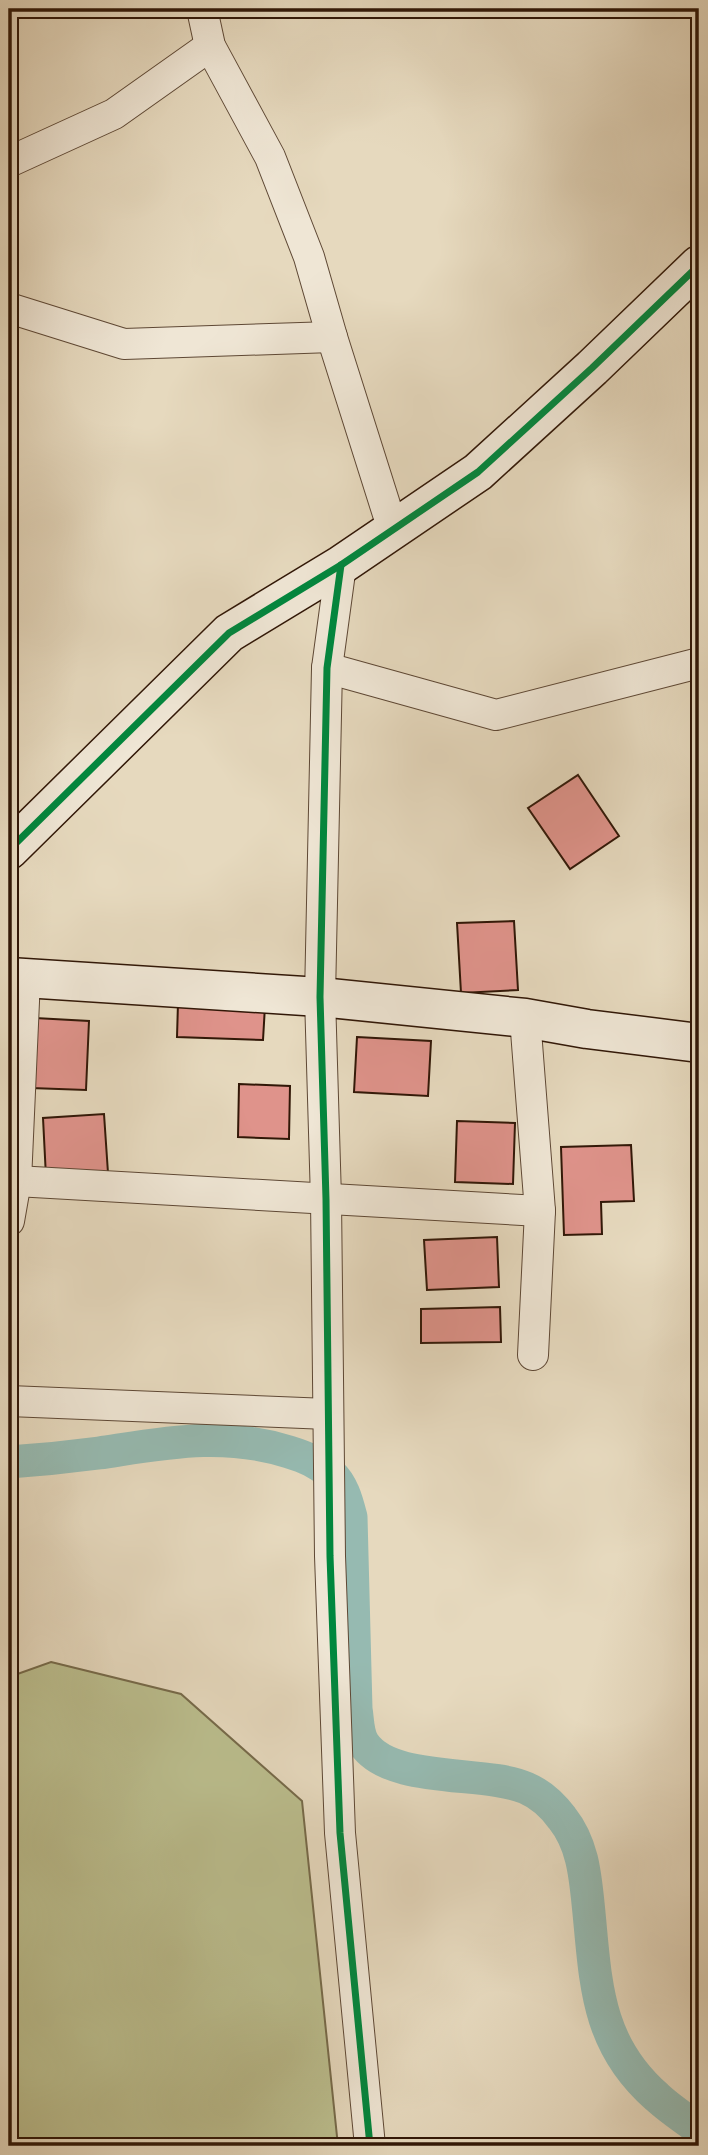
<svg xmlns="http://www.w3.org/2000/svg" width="708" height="2155" viewBox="0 0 708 2155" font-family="Vollkorn,serif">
	<rect width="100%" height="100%" fill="#e6d9be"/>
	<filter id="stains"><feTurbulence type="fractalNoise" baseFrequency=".00286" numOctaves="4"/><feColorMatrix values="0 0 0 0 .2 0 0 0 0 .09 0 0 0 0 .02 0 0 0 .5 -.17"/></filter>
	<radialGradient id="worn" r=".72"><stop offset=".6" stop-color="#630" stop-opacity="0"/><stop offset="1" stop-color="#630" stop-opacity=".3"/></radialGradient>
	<path fill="#bbbe8e" stroke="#766a4a" stroke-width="2" d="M 51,1662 L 181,1694 L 302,1801 L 338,2146 L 9,2146 L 9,1677 Z"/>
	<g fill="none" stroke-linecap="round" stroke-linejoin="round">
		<path stroke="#96bab1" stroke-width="33" d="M 9,1462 C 39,1460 69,1457 99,1453 C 166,1443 222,1431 289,1452 C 305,1457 318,1462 331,1474 C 343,1485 347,1502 351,1517 L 356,1709 C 358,1720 357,1734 364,1744 C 391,1784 485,1770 526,1788 C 540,1794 553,1806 562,1818 C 582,1843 585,1873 588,1903 C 596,1979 594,2042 657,2097 C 670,2109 685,2119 699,2129"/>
	</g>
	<g fill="#df938b" stroke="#311707" stroke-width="2">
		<path d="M 578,775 L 619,836 L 570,869 L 528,808 Z"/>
		<path d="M 514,921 L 518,990 L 461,993 L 457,923 Z"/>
		<path d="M 178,1003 L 265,1006 L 263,1040 L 177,1037 Z"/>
		<path d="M 35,1018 L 89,1021 L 86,1090 L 31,1088 Z"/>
		<path d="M 357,1037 L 431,1041 L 428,1096 L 354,1092 Z"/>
		<path d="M 239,1084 L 290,1086 L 289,1139 L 238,1137 Z"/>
		<path d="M 104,1114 L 108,1173 L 46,1177 L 43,1118 Z"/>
		<path d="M 457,1121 L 515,1123 L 513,1184 L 455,1182 Z"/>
		<path d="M 631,1145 L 634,1201 L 601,1202 L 602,1234 L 564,1235 L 561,1147 Z"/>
		<path d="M 497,1237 L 499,1287 L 427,1290 L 424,1240 Z"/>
		<path d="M 500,1307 L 501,1342 L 421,1343 L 421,1309 Z"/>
	</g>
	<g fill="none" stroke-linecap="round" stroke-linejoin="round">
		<defs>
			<g id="street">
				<path d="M 202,9 L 210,46 L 270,157 L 309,257 L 332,337 L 393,530"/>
				<path d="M 9,162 L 114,114 L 210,46"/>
				<path d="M 9,308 L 124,344 L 332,337"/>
				<path d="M 341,565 L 327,668 L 320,997 L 326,1199 L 330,1556 L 340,1833 L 370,2146"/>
				<path d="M 327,668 L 496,715 L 699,663"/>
				<path d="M 525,1018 L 540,1211 L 533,1355"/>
				<path d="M 16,1181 L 540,1211"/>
				<path d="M 9,1221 L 16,1181 L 25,979"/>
				<path d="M 9,1401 L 328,1414"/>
			</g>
			<g id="secondary">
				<path d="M 9,850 L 229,633 L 341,565 L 478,472 L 592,368 L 699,265"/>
				<path d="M 9,977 L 320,997 L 525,1018 L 587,1029 L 699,1043"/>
			</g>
		</defs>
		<use href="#street" stroke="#5e4835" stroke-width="32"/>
		<use href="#secondary" stroke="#311707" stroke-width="41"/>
		<use href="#street" stroke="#efe6d5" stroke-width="30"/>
		<use href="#secondary" stroke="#efe6d5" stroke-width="38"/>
		<defs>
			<g id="cycleway">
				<path d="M 341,565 L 327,668 L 320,997 L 326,1199 L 330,1556 L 340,1833 L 370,2146"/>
				<path d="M 9,850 L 229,633 L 341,565 L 478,472 L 592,368 L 699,265"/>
			</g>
		</defs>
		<use href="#cycleway" stroke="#efe6d5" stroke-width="11"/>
		<use href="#cycleway" stroke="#00873e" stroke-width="7"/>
	</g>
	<rect width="708" height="2155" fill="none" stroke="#e6d9be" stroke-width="35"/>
	<rect x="10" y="10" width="687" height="2134" fill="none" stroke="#311707" stroke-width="3.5"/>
	<rect x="18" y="18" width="673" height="2120" fill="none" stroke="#311707" stroke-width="2"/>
	<rect width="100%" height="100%" filter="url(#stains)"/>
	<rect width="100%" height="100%" fill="url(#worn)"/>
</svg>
